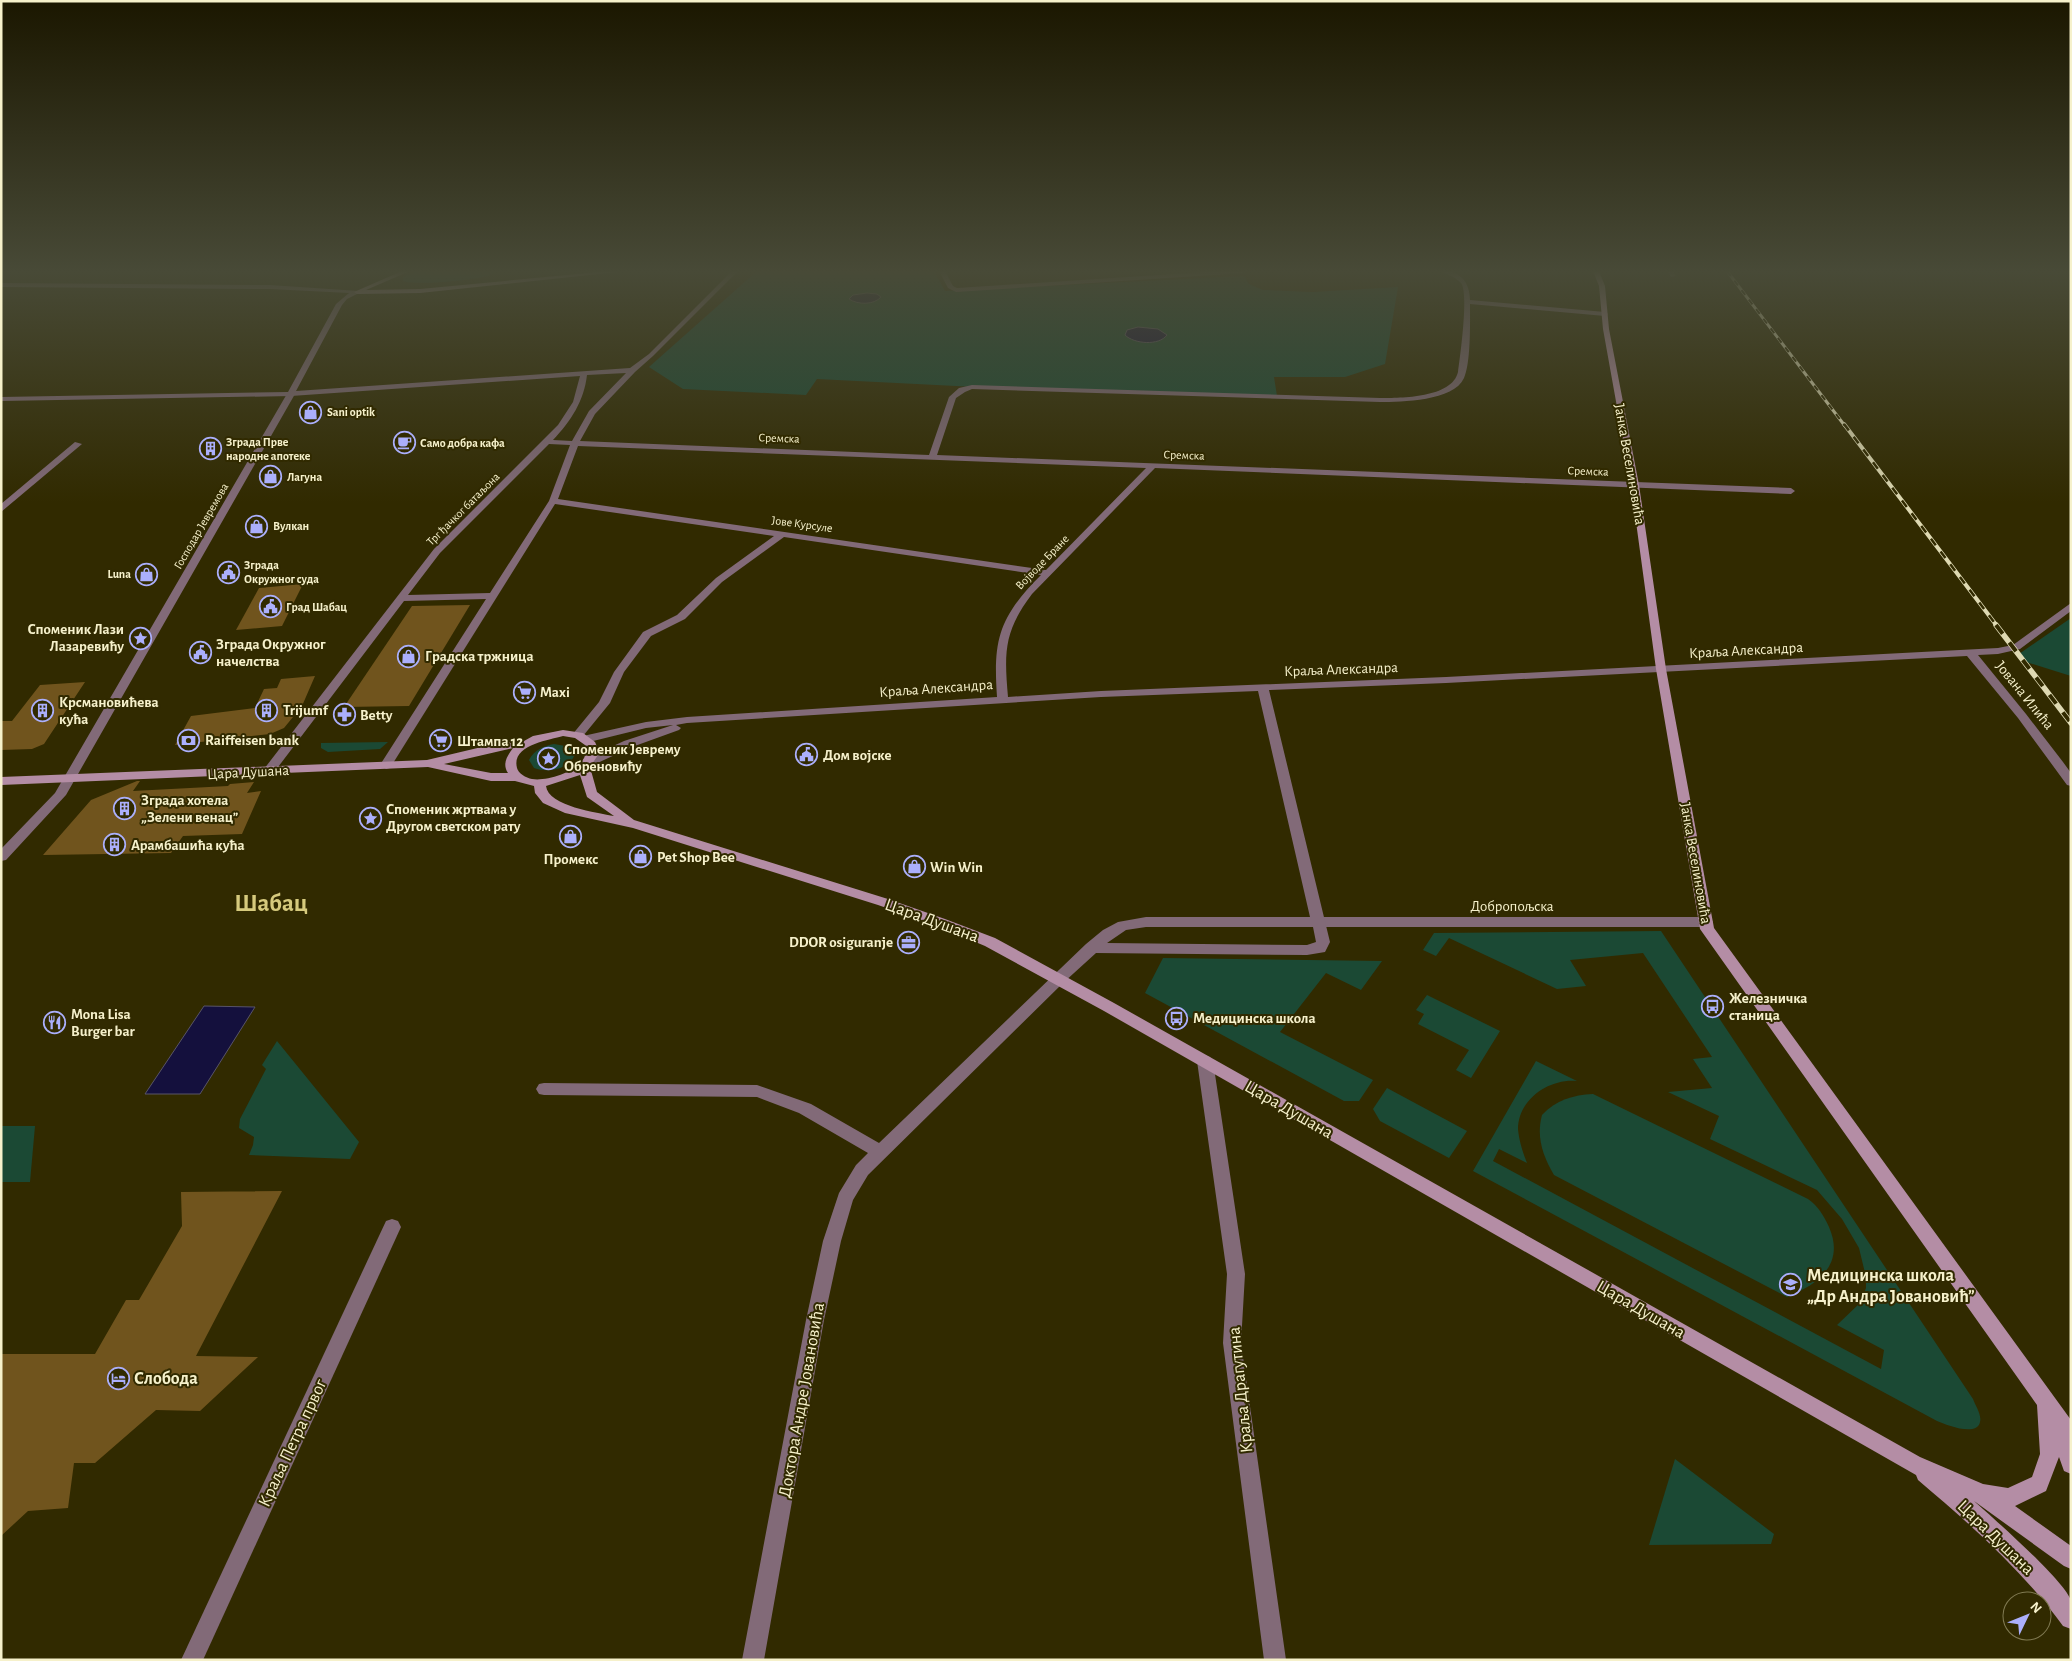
<svg xmlns="http://www.w3.org/2000/svg" width="2072" height="1661" viewBox="0 0 2072 1661" font-family="'Alegreya Sans',sans-serif">
	<rect width="100%" height="100%" fill="#312a00"/>
	<g fill="#1b4934">
		<path d="M 417,271 L 493,271 L 493,274 C 480,280 416,286 403,281 L 403,277 Z"/>
		<path d="M 757,271 L 934,271 L 945,291 L 1244,276 L 1249,284 L 1263,290 L 1313,292 L 1398,287 L 1385,364 L 1345,377 L 1274,377 L 1277,396 L 996,388 L 817,379 L 806,395 L 683,389 L 649,367 Z"/>
		<path d="M 2071,618 L 2071,676 L 2026,662 L 2019,654 Z"/>
		<path d="M 388,742 L 380,749 L 328,752 L 321,748 L 321,743 Z"/>
		<path d="M 554,744 L 571,747 L 575,754 C 569,770 548,773 534,768 L 529,760 C 534,750 544,746 554,744 Z"/>
		<path d="M 1661,931 L 1973,1399 C 1975,1405 1982,1415 1980,1422 C 1977,1437 1946,1425 1937,1421 L 1473,1171 L 1536,1061 L 1577,1081 C 1550,1078 1518,1099 1518,1129 C 1519,1141 1523,1153 1527,1163 L 1499,1149 L 1493,1161 L 1881,1369 L 1884,1350 L 1837,1325 L 1860,1303 L 1866,1288 L 1866,1277 L 1859,1248 L 1842,1219 L 1817,1190 L 1710,1139 L 1719,1116 L 1668,1092 L 1712,1088 L 1693,1059 L 1712,1057 L 1643,953 L 1570,960 L 1586,986 L 1557,989 L 1449,938 L 1436,956 L 1423,950 L 1434,933 Z"/>
		<path d="M 1163,958 L 1382,961 L 1361,990 L 1326,973 L 1280,1032 L 1373,1080 L 1359,1101 L 1344,1101 L 1145,993 Z"/>
		<path d="M 1427,995 L 1500,1031 L 1471,1078 L 1456,1070 L 1469,1050 L 1418,1024 L 1424,1014 L 1416,1010 Z"/>
		<path d="M 277,1041 L 359,1142 L 350,1159 L 249,1155 L 253,1145 L 254,1137 L 239,1128 L 240,1119 L 266,1069 L 262,1065 Z"/>
		<path d="M 1387,1088 L 1467,1131 L 1449,1158 L 1380,1121 L 1373,1109 Z"/>
		<path d="M 1593,1094 L 1808,1199 C 1818,1206 1824,1216 1829,1227 C 1845,1264 1819,1284 1787,1297 L 1554,1175 C 1543,1156 1536,1137 1542,1115 C 1556,1100 1573,1095 1593,1094 Z"/>
		<path d="M 1,1126 L 35,1126 L 30,1182 L 1,1182 Z"/>
		<path d="M 1675,1459 L 1774,1534 L 1771,1544 L 1649,1545 Z"/>
	</g>
	<g fill="#14103d" stroke="#585468">
		<path d="M 867,293 L 877,294 L 881,297 C 874,305 858,305 849,299 L 853,295 Z"/>
		<path d="M 1138,327 L 1158,329 L 1167,335 C 1159,346 1134,344 1125,335 L 1127,330 Z"/>
		<path d="M 204,1006 L 255,1007 L 200,1094 L 145,1094 Z"/>
	</g>
	<g fill="#70541d">
		<path d="M 303,584 L 282,626 L 236,630 L 259,588 Z"/>
		<path d="M 470,605 L 409,706 L 344,707 L 412,606 Z"/>
		<path d="M 315,676 L 302,706 L 284,728 L 270,734 L 175,745 L 191,716 L 255,708 L 264,689 L 277,688 L 281,679 Z"/>
		<path d="M 85,682 L 44,744 L 32,749 L 1,750 L 1,721 L 12,721 L 40,685 Z"/>
		<path d="M 137,781 L 140,781 L 133,791 L 228,786 L 230,784 L 254,782 L 247,793 L 261,791 L 242,834 L 183,836 L 171,853 L 43,855 L 91,800 Z"/>
		<path d="M 282,1191 L 196,1356 L 258,1357 L 200,1411 L 156,1410 L 95,1463 L 74,1463 L 68,1508 L 28,1511 L 1,1536 L 1,1354 L 95,1354 L 126,1300 L 139,1300 L 182,1226 L 181,1192 Z"/>
	</g>
	<g fill="none" stroke-linecap="round" stroke-linejoin="round">
		<g fill="#826a78" fill-rule="evenodd">
			<path d="M 288,392 L 295,394 L 66,795 L 6,860 L 1,861 L 1,849 L 55,793 Z"/>
			<path d="M 1318,917 L 1706,917 L 1711,919 L 1713,922 L 1711,925 L 1706,927 L 1318,927 L 1313,925 L 1311,922 L 1313,919 Z"/>
		</g>
		<g fill="#826a78" fill-rule="evenodd">
			<path d="M 732,271 L 738,271 L 653,356 L 635,372 L 595,414 L 580,441 L 929,455 L 949,397 L 959,388 L 972,385 L 1380,398 C 1401,398 1452,398 1458,372 C 1460,357 1469,293 1461,283 C 1456,277 1447,275 1441,271 C 1460,270 1470,282 1470,300 L 1605,312 L 1608,314 L 1605,316 L 1470,304 C 1470,322 1471,363 1464,378 C 1454,401 1401,402 1380,402 L 972,389 L 965,392 L 956,398 L 937,455 L 1791,488 L 1795,491 L 1791,494 L 1155,468 L 1032,594 C 1004,631 1004,652 1008,697 L 1101,691 L 1446,677 L 1998,648 L 2013,645 L 2071,603 L 2071,611 L 2020,649 L 1998,654 L 1978,655 L 2026,714 L 2063,762 L 2071,773 L 2071,786 L 2067,785 L 2018,718 L 1967,656 L 1446,683 L 1269,690 L 1330,942 L 1325,952 L 1307,955 L 1096,953 L 1063,983 L 868,1175 L 853,1200 L 841,1241 L 824,1320 L 764,1660 L 742,1660 L 806,1320 L 823,1241 L 839,1193 L 856,1165 L 868,1153 L 799,1113 L 757,1097 L 544,1095 L 539,1094 L 536,1089 L 539,1084 L 544,1083 L 757,1085 L 811,1104 L 879,1143 L 1086,944 L 1103,930 L 1118,922 L 1146,917 L 1310,917 L 1258,691 L 1101,697 L 687,723 L 676,725 L 681,728 L 679,730 L 632,747 L 591,766 L 583,766 L 581,763 L 583,760 L 624,741 L 673,725 L 646,728 L 585,743 L 572,735 L 599,702 L 614,672 L 643,632 L 677,615 L 716,578 L 774,536 L 555,504 L 390,768 L 386,769 L 380,765 L 486,599 L 404,601 L 272,775 L 268,776 L 262,772 L 264,769 L 434,549 L 558,425 L 573,402 L 580,376 L 291,396 L 1,401 L 1,397 L 288,392 L 336,304 L 349,293 L 270,289 L 1,287 L 1,283 L 270,285 L 359,291 L 359,293 L 347,299 L 342,305 L 296,391 L 630,368 L 649,354 ZM 626,373 L 589,411 L 572,441 L 553,440 C 571,421 584,401 587,375 ZM 549,444 L 570,445 L 549,501 L 490,593 L 408,595 L 440,553 ZM 578,446 L 1146,468 L 1046,570 L 558,499 ZM 784,537 L 1041,575 C 999,617 993,639 997,697 L 687,717 L 646,722 L 583,736 L 610,703 L 624,672 L 651,636 L 685,619 L 722,582 ZM 1146,927 L 1313,927 L 1316,942 L 1307,945 L 1107,943 L 1126,930 Z"/>
			<path d="M 939,271 L 945,271 L 953,286 L 957,288 L 1220,271 L 1246,271 L 1243,273 L 956,292 L 948,288 Z"/>
			<path d="M 1667,271 L 1673,271 L 1676,276 L 1671,277 Z"/>
			<path d="M 75,442 L 82,444 L 1,512 L 1,504 Z"/>
			<path d="M 1205,1055 L 1210,1057 L 1213,1061 L 1245,1274 L 1241,1343 L 1286,1660 L 1264,1660 L 1223,1343 L 1227,1274 L 1197,1061 L 1200,1057 Z"/>
			<path d="M 392,1219 L 398,1221 L 401,1227 L 203,1660 L 181,1660 L 386,1221 Z"/>
		</g>
		<g fill="#b48da5" fill-rule="evenodd">
			<path d="M 402,271 L 410,271 L 366,290 L 420,289 L 608,271 L 627,271 L 420,293 L 357,294 L 354,292 Z"/>
			<path d="M 1593,271 L 1599,271 L 1605,286 L 1609,329 L 1639,485 L 1666,669 L 1714,928 L 2071,1420 L 2071,1474 L 2064,1471 L 2059,1457 L 2046,1491 L 2015,1506 L 2071,1546 L 2071,1569 L 2064,1566 L 1974,1501 C 1991,1516 2067,1583 2071,1601 C 2072,1610 2071,1620 2071,1629 L 2063,1626 C 2022,1570 1971,1525 1918,1480 L 1916,1475 L 1104,1011 L 985,946 L 935,925 L 878,905 L 633,828 L 565,813 L 543,803 L 535,793 L 534,786 L 515,781 L 491,781 L 428,767 L 1,785 L 1,777 L 427,760 L 507,741 L 524,741 L 533,736 L 563,730 L 583,733 L 595,742 L 598,749 L 598,755 L 590,767 L 597,792 L 634,820 L 888,899 L 945,919 L 995,938 L 1114,1003 L 1920,1457 L 1983,1484 L 2008,1488 L 2032,1477 L 2040,1454 L 2037,1405 L 1700,929 L 1656,669 L 1631,485 L 1603,329 L 1599,286 ZM 563,736 L 575,738 L 585,745 C 593,768 549,782 532,779 C 526,778 518,773 517,768 C 511,745 549,740 563,736 ZM 513,748 C 507,756 502,764 508,773 L 491,773 L 444,764 ZM 580,775 L 587,797 L 614,816 C 598,813 548,806 546,786 Z"/>
		</g>
		<defs>
			<path id="rail-far2" d="M 1727,271 L 1845,426"/>
			<path id="rail-far1" d="M 1844,424 L 1997,626"/>
			<path id="rail" d="M 1996,625 L 2071,723"/>
		</defs>
		<use href="#rail-far2" stroke="#ded9b2" stroke-width="3"/>
		<use href="#rail-far1" stroke="#ded9b2" stroke-width="4"/>
		<use href="#rail" stroke="#ded9b2" stroke-width="5.5"/>
		<use href="#rail-far2" stroke="#312a00" stroke-width="2" stroke-dasharray="6" stroke-linecap="butt"/>
		<use href="#rail-far1" stroke="#312a00" stroke-width="2.5" stroke-dasharray="8" stroke-linecap="butt"/>
		<use href="#rail" stroke="#312a00" stroke-width="4" stroke-dasharray="11" stroke-linecap="butt"/>
	</g>
	<linearGradient id="sky" x2="0" y2="1"><stop stop-color="#1b1700"/><stop offset="0.54" stop-color="#484a37"/><stop offset="1" stop-color="#484a37" stop-opacity="0"/></linearGradient>
	<rect width="2072" height="503" fill="url(#sky)"/>
	<defs>
		<symbol id="shop-ring" viewBox="-11 -11 22 22"><circle r="9.5" fill="#312a00" stroke="#abaffb" stroke-width="1.5"/><path d="M-5-2.5h2.3a2.7 3.5 0 0 1 5.4 0H5L5.5 6h-11ZM-1.5-2.5h3a1.5 2.3 0 0 0-3 0Z" fill="#abaffb"/></symbol>
		<symbol id="cafe-ring" viewBox="-11 -11 22 22"><circle r="9.5" fill="#312a00" stroke="#abaffb" stroke-width="1.5"/><path d="M-5.5-4.5H6V0H3Q3 3.5 0 3.5H-2.5Q-5.5 3.5-5.5 0ZM3-3.2v2h1.7v-2ZM-6 4.5H4V6H-6Z" fill="#abaffb"/></symbol>
		<symbol id="building-ring" viewBox="-11 -11 22 22"><circle r="9.5" fill="#312a00" stroke="#abaffb" stroke-width="1.5"/><path d="M-4-6H4V6H1V3H-1V6H-4ZM-2.5-4.3h1.7v1.8h-1.7ZM.8-4.3h1.7v1.8H.8ZM-2.5-1h1.7V.8h-1.7ZM.8-1h1.7V.8H.8Z" fill="#abaffb"/></symbol>
		<symbol id="civic-ring" viewBox="-11 -11 22 22"><circle r="9.5" fill="#312a00" stroke="#abaffb" stroke-width="1.5"/><path d="M-.6-6.5H3V-4.5H.6V-3L4-1V1h2V6H-6V1h2V-1L-.6-3ZM-1.2 2.5V6h2.4V2.5Z" fill="#abaffb"/></symbol>
		<symbol id="sight-ring" viewBox="-11 -11 22 22"><circle r="9.5" fill="#312a00" stroke="#abaffb" stroke-width="1.5"/><path d="M0-6L1.8-2.2L6-1.7L2.9 1.2L3.7 5.4L0 3.3L-3.7 5.4L-2.9 1.2L-6-1.7L-1.8-2.2Z" fill="#abaffb"/></symbol>
		<symbol id="supermarket-ring" viewBox="-11 -11 22 22"><circle r="9.5" fill="#312a00" stroke="#abaffb" stroke-width="1.5"/><path d="M-6-5.5h2.5l.6 2H6L4.5 2H-2.5L-4.4-4H-6ZM-1.5 3.2a1.3 1.3 0 1 0 .1 0ZM3 3.2a1.3 1.3 0 1 0 .1 0Z" fill="#abaffb"/></symbol>
		<symbol id="pharmacy-ring" viewBox="-11 -11 22 22"><circle r="9.5" fill="#312a00" stroke="#abaffb" stroke-width="1.5"/><path d="M-2-6h4v4h4v4h-4v4h-4v-4h-4v-4h4Z" fill="#abaffb"/></symbol>
		<symbol id="bank-ring" viewBox="-11 -11 22 22"><circle r="9.5" fill="#312a00" stroke="#abaffb" stroke-width="1.5"/><path d="M-6-4H6V4H-6ZM0-2.3a2.3 2.3 0 1 0 0 4.6a2.3 2.3 0 1 0 0-4.6Z" fill="#abaffb"/></symbol>
		<symbol id="office-ring" viewBox="-11 -11 22 22"><circle r="9.5" fill="#312a00" stroke="#abaffb" stroke-width="1.5"/><path d="M-6-3h4V-5.5h4V-3h4V5H-6ZM-1-4.5V-3h2v-1.5ZM-6 0V1H6V0Z" fill="#abaffb"/></symbol>
		<symbol id="bus-ring" viewBox="-11 -11 22 22"><circle r="9.5" fill="#312a00" stroke="#abaffb" stroke-width="1.5"/><path d="M-5-6H5V4H4V6H2V4H-2V6H-4V4H-5ZM-3.5-4V0h7V-4ZM-3.5 1.2v1.5H-2V1.2ZM2 1.2v1.5H3.5V1.2Z" fill="#abaffb"/></symbol>
		<symbol id="restaurant-ring" viewBox="-11 -11 22 22"><circle r="9.5" fill="#312a00" stroke="#abaffb" stroke-width="1.5"/><path d="M-5-6h1v4h1v-4h1v4h1v-4h1v5L-1.5 .5V6h-2V.5L-5-1ZM5-6V6H3V1.5H1.5Q1.5-4 5-6Z" fill="#abaffb"/></symbol>
		<symbol id="school-ring" viewBox="-11 -11 22 22"><circle r="9.5" fill="#312a00" stroke="#abaffb" stroke-width="1.5"/><path d="M0-5L7-2L0 1L-7-2ZM-4 1L0 2.5L4 1V4Q0 6-4 4Z" fill="#abaffb"/></symbol>
		<symbol id="hotel-ring" viewBox="-11 -11 22 22"><circle r="9.5" fill="#312a00" stroke="#abaffb" stroke-width="1.5"/><path d="M-6-4.5h1.5V1H6V5H4.5V3h-9V5H-6ZM-4 0a1.8 1.8 0 1 1 3.6 0ZM.5 0V-2.5h3Q6-2.5 6 0Z" fill="#abaffb"/></symbol>
	</defs>
	<g fill-rule="evenodd">
		<use href="#shop-ring" x="298" y="400" width="25" height="25"/>
		<use href="#cafe-ring" x="392" y="430" width="25" height="25"/>
		<use href="#building-ring" x="198" y="436" width="25" height="25"/>
		<use href="#shop-ring" x="258" y="464" width="25" height="25"/>
		<use href="#shop-ring" x="244" y="514" width="25" height="25"/>
		<use href="#civic-ring" x="216" y="560" width="25" height="25"/>
		<use href="#shop-ring" x="134" y="562" width="25" height="25"/>
		<use href="#civic-ring" x="258" y="594" width="25" height="25"/>
		<use href="#sight-ring" x="128" y="626" width="25" height="25"/>
		<use href="#civic-ring" x="188" y="640" width="25" height="25"/>
		<use href="#shop-ring" x="396" y="644" width="25" height="25"/>
		<use href="#supermarket-ring" x="512" y="680" width="25" height="25"/>
		<use href="#building-ring" x="254" y="698" width="25" height="25"/>
		<use href="#building-ring" x="30" y="698" width="25" height="25"/>
		<use href="#pharmacy-ring" x="332" y="702" width="25" height="25"/>
		<use href="#bank-ring" x="176" y="728" width="25" height="25"/>
		<use href="#supermarket-ring" x="428" y="728" width="25" height="25"/>
		<use href="#civic-ring" x="794" y="742" width="25" height="25"/>
		<use href="#sight-ring" x="536" y="746" width="25" height="25"/>
		<use href="#building-ring" x="112" y="796" width="25" height="25"/>
		<use href="#sight-ring" x="358" y="806" width="25" height="25"/>
		<use href="#shop-ring" x="558" y="824" width="25" height="25"/>
		<use href="#building-ring" x="102" y="832" width="25" height="25"/>
		<use href="#shop-ring" x="628" y="844" width="25" height="25"/>
		<use href="#shop-ring" x="902" y="854" width="25" height="25"/>
		<use href="#office-ring" x="896" y="930" width="25" height="25"/>
		<use href="#bus-ring" x="1700" y="994" width="25" height="25"/>
		<use href="#bus-ring" x="1164" y="1006" width="25" height="25"/>
		<use href="#restaurant-ring" x="42" y="1010" width="25" height="25"/>
		<use href="#school-ring" x="1778" y="1272" width="25" height="25"/>
		<use href="#hotel-ring" x="106" y="1366" width="25" height="25"/>
	</g>
	<g text-anchor="middle" stroke-width="4" stroke-linejoin="round" paint-order="stroke">
		<g font-size="12" font-weight="bold" fill="#f6f1cb" stroke="#312a00" text-anchor="start">
			<text x="327" y="416">Sani optik</text>
			<text x="226" y="446">Зграда Прве<tspan x="226" dy="14">народне апотеке</tspan></text>
			<text x="420" y="447">Само добра кафа</text>
			<text x="287" y="481">Лагуна</text>
			<text x="273" y="530">Вулкан</text>
			<text x="244" y="569">Зграда<tspan x="244" dy="14">Окружног суда</tspan></text>
			<text x="131" y="578" text-anchor="end">Luna</text>
			<text x="286" y="611">Град Шабац</text>
		</g>
		<g font-size="12" fill="#f6f1cb" stroke="#312a00">
			<text transform="translate(779 438) rotate(2)" y="4">Сремска</text>
			<text transform="translate(1184 455) rotate(2)" y="4">Сремска</text>
			<text transform="translate(1588 471) rotate(2)" y="4">Сремска</text>
			<text transform="translate(463 509) rotate(-45)" y="4">Трг ђачког батаљона</text>
			<text transform="translate(802 524) rotate(8)" y="4">Јове Курсуле</text>
			<text transform="translate(201 526) rotate(-60)" y="4">Господар Јевремова</text>
			<text transform="translate(1042 562) rotate(-46)" y="4">Војводе Бране</text>
		</g>
		<g font-size="15" fill="#f6f1cb" stroke="#312a00">
			<text transform="translate(1630 464) rotate(80)" y="5">Јанка Веселиновића</text>
			<text transform="translate(1746 650) rotate(-3)" y="5">Краља Александра</text>
			<text transform="translate(1341 669) rotate(-2)" y="5">Краља Александра</text>
			<text transform="translate(936 688) rotate(-4)" y="5">Краља Александра</text>
			<text transform="translate(2025 695) rotate(51)" y="5">Јована Илића</text>
			<text transform="translate(248 772) rotate(-3)" y="5">Цара Душана</text>
			<text transform="translate(1696 863) rotate(80)" y="5">Јанка Веселиновића</text>
			<text x="1512" y="911">Добропољска</text>
		</g>
		<g font-size="15" font-weight="bold" fill="#f6f1cb" stroke="#312a00" text-anchor="start">
			<text x="124" y="634" text-anchor="end">Споменик Лази<tspan x="124" dy="17">Лазаревићу</tspan></text>
			<text x="216" y="649">Зграда Окружног<tspan x="216" dy="17">начелства</tspan></text>
			<text x="425" y="661">Градска тржница</text>
			<text x="540" y="697">Maxi</text>
			<text x="59" y="707">Крсмановићева<tspan x="59" dy="17">кућа</tspan></text>
			<text x="283" y="715">Trijumf</text>
			<text x="360" y="720">Betty</text>
			<text x="205" y="745">Raiffeisen bank</text>
			<text x="457" y="746">Штампа 12</text>
			<text x="564" y="754">Споменик Јеврему<tspan x="564" dy="17">Обреновићу</tspan></text>
			<text x="823" y="760">Дом војске</text>
			<text x="141" y="805">Зграда хотела<tspan x="141" dy="17">„Зелени венац”</tspan></text>
			<text x="386" y="814">Споменик жртвама у<tspan x="386" dy="17">Другом светском рату</tspan></text>
			<text x="131" y="850">Арамбашића кућа</text>
			<text x="657" y="862">Pet Shop Bee</text>
			<text x="571" y="864" text-anchor="middle">Промекс</text>
			<text x="930" y="872">Win Win</text>
			<text x="893" y="947" text-anchor="end">DDOR osiguranje</text>
			<text x="1729" y="1003">Железничка<tspan x="1729" dy="17">станица</tspan></text>
			<text x="71" y="1019">Mona Lisa<tspan x="71" dy="17">Burger bar</tspan></text>
			<text x="1193" y="1023">Медицинска школа</text>
		</g>
		<g font-size="18" fill="#f6f1cb" stroke="#312a00">
			<text transform="translate(932 920) rotate(20)" y="6">Цара Душана</text>
			<text transform="translate(1289 1109) rotate(30)" y="6">Цара Душана</text>
			<text transform="translate(1641 1309) rotate(30)" y="6">Цара Душана</text>
			<text transform="translate(1240 1390) rotate(-96)" y="6">Краља Драгутина</text>
			<text transform="translate(801 1400) rotate(-80)" y="6">Доктора Андре Јовановића</text>
			<text transform="translate(292 1443) rotate(-65)" y="6">Краља Петра првог</text>
			<text transform="translate(1996 1537) rotate(44)" y="6">Цара Душана</text>
		</g>
		<g font-size="18" font-weight="bold" fill="#f6f1cb" stroke="#312a00" text-anchor="start">
			<text x="1807" y="1281">Медицинска школа<tspan x="1807" dy="21">„Др Андра Јовановић”</tspan></text>
			<text x="134" y="1384">Слобода</text>
		</g>
		<g font-size="25" font-weight="bold" fill="#d6ca7d" stroke="#312a00">
			<text x="271" y="911">Шабац</text>
		</g>
	</g>
	<rect width="2072" height="1661" fill="none" stroke="#f6f1cb" stroke-width="5"/>
	<g transform="translate(2027 1616) rotate(47)"><circle r="24" fill="#312a00" stroke="#807a51"/>
	<path d="M0-4L9 19L0 12L-9 19Z" fill="#abaffb"/>
	<text y="-8" font-size="14" font-weight="bold" text-anchor="middle" fill="#f6f1cb">N</text>
	</g>
</svg>
